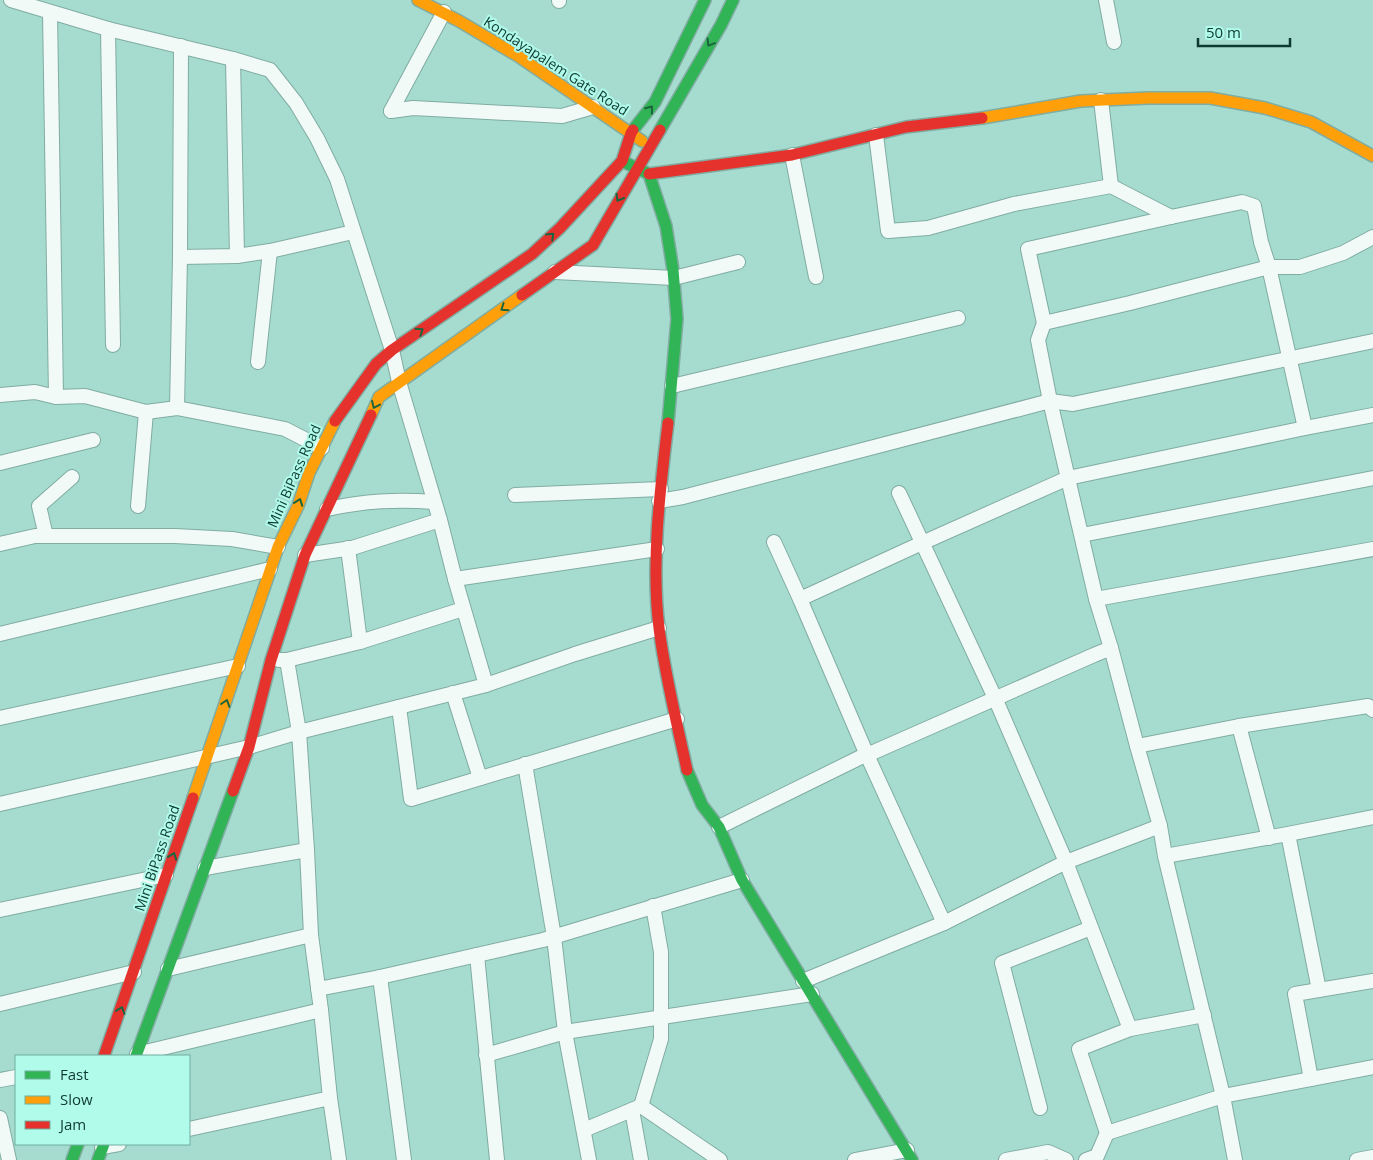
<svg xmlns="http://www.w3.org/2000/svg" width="1373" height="1160" viewBox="0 0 1373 1160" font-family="'Open Sans',sans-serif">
	<rect width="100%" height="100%" fill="#a6dccf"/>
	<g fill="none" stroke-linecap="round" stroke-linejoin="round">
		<defs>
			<g id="street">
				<path d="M 11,0 L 108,29 L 233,59 L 270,70 L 296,103 L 317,138 L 337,179 L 392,350 L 399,382 L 440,520 L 455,579 L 486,685"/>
				<path d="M 1106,0 L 1114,42"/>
				<path d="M 559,1 L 559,0"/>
				<path d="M 50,12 L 56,397"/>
				<path d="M 108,29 L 113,345"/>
				<path d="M 233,59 L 237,256"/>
				<path d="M 391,111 L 413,108 L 562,116 L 593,107"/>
				<path d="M 391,111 L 444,12"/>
				<path d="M 876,135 L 888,231 L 928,228 L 1014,204 L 1111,186 L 1101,100"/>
				<path d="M 792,155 L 816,277"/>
				<path d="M 1111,186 L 1171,217"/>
				<path d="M 180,257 L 237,256 L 270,251 L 353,232"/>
				<path d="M 555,272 L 674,278 L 738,262"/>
				<path d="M 1044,323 L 1038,340 L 1050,401 L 1096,599 L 1111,648 L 1137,746 L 1160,826 L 1165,856 L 1223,1096 L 1373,1067"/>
				<path d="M 258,362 L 270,251"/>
				<path d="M 672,386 L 958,318"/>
				<path d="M 0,395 L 35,392 L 56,397 L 85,396 L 146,412 L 177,408 L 285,429 L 322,448"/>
				<path d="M 177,408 L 180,257 L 181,46"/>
				<path d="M 1305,428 L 1269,267 L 1261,242 L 1254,206 L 1242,202 L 1171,217 L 1028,249 L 1044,323 L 1130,303 L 1269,267 L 1300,267 L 1343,253 L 1373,237"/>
				<path d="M 0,463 L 93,440"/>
				<path d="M 899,493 L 995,698 L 1066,862 L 1130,1029"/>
				<path d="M 515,495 L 661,489"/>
				<path d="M 659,501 L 683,497 L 1050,401 L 1073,404 L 1373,341"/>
				<path d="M 138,506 L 146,412"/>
				<path d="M 327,509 C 365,501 396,499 434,502"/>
				<path d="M 1082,535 L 1373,478"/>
				<path d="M 46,536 L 39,506 L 72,477"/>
				<path d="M 774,542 L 800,599 L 867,755 L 944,923"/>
				<path d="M 0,544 L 35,536 L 175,536 L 232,539 L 278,547"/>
				<path d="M 348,548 L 360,642"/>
				<path d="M 305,555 L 352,548 L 440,520"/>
				<path d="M 455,579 L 657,549"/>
				<path d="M 800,599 L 922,543 L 1068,478 L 1305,428 L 1373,415"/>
				<path d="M 1096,599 L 1373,549"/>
				<path d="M 0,634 L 270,569"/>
				<path d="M 279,660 L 287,660 L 360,642 L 463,609"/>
				<path d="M 287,660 L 299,732 L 486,685 L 575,654 L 659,628"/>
				<path d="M 453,693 L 480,778"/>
				<path d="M 399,707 L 411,799 L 677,719"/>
				<path d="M 0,718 L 238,666"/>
				<path d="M 1239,726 L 1269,838"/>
				<path d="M 1137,746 L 1239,726 L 1368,706 L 1373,710"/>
				<path d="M 525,764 L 554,937 L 565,1032 L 589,1160"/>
				<path d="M 0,804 L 249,747 L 299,732 L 307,850"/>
				<path d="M 719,827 L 861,757 L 867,755 L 1094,655 L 1111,648"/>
				<path d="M 1288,834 L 1319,990"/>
				<path d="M 1165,856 L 1288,834 L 1373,817"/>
				<path d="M 205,868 L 307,850 L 311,935 L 321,1010 L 330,1098 L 339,1160"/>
				<path d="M 0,910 L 166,875"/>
				<path d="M 477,955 L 497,1160"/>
				<path d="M 168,969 L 311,935"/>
				<path d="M 380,977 L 404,1160"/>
				<path d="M 803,981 L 944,923 L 1066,862 L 1160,826"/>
				<path d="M 318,989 L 380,977 L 543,940 L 742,880"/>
				<path d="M 0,1004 L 134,972"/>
				<path d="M 137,1054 L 321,1010"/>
				<path d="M 486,1055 L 565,1032 L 812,994"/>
				<path d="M 1311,1079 L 1295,994 L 1373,981"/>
				<path d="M 0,1080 L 16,1077"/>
				<path d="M 641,1106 L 720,1160"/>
				<path d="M 1040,1108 L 1002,963 L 1091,928"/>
				<path d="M 632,1110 L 641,1160"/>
				<path d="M 0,1118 L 9,1160"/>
				<path d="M 189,1129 L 330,1098"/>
				<path d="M 584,1130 L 641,1106 L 661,1039 L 661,952 L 653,906"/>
				<path d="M 1107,1133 L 1079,1049 L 1130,1029 L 1204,1015"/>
				<path d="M 102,1147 L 119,1144"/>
				<path d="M 855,1160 L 907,1150"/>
				<path d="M 1006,1160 L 1048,1152 L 1066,1160"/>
				<path d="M 1086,1160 L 1097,1156 L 1107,1133 L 1223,1096 L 1235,1160"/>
				<path d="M 1357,1160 L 1373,1157"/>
			</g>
			<g id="fast">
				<path d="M 633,130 L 655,102 L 705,0"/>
				<path d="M 660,130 L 721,25 L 733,0"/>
				<path d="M 624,162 L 649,174 L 666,226 L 673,270 L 677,319 L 668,423"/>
				<path d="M 687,770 L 702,805 L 719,827 L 742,880 L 912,1160"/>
				<path d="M 136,1056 L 233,791"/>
				<path d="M 72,1160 L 78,1144"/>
				<path d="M 98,1160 L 104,1144"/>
			</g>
			<g id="slow">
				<path d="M 418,0 L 459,21 L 518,56 L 642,141"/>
				<path d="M 982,118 L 1081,101 L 1148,98 L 1210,98 L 1265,108 L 1311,122 L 1373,156"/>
				<path d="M 371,415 L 379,397 L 522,295"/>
				<path d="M 193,798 L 278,547 L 298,506 L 309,473 L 335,421"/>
			</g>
			<g id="jam">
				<path d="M 649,174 L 792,155 L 906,127 L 982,118"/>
				<path d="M 522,295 L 593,245 L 660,130"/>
				<path d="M 335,421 L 376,364 L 392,350 L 532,254 L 560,228 L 622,161 L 631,133 L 633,130"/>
				<path d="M 668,423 C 660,490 651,562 659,628 C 665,676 677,723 687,770"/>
				<path d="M 233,791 L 249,747 L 271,660 L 305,555 L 371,415"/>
				<path d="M 104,1056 L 193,798"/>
			</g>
		</defs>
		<use href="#street" stroke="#80aca2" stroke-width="16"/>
		<use href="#fast" stroke="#80aca2" stroke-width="14"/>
		<use href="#slow" stroke="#80aca2" stroke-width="14"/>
		<use href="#jam" stroke="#80aca2" stroke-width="14"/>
		<use href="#street" stroke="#f2faf8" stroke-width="14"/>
		<use href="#fast" stroke="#30b455" stroke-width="11"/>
		<use href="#slow" stroke="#ff9f0a" stroke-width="11"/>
		<use href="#jam" stroke="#e5322d" stroke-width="11"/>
	</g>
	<defs><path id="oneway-chevron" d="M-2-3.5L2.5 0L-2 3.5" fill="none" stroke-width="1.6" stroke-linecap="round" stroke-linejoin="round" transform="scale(1.25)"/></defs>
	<g stroke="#1b653e">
		<use href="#oneway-chevron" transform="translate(710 43) rotate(121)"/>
		<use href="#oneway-chevron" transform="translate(650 109) rotate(-52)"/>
		<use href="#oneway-chevron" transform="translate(619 198) rotate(120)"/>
		<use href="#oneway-chevron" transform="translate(551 236) rotate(-44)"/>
		<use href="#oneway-chevron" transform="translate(504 308) rotate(145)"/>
		<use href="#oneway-chevron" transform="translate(420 331) rotate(-34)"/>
		<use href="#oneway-chevron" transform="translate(375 405) rotate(115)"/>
		<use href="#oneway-chevron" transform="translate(299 502) rotate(-70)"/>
		<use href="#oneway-chevron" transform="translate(226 703) rotate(-72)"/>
		<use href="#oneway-chevron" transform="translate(173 856) rotate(-70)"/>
		<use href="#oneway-chevron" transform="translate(121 1010) rotate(-71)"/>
	</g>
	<g text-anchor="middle" stroke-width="4" stroke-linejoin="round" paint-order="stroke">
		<g font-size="14" fill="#0f3a32" stroke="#b0fbe9">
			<text transform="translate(556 66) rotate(33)" y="5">Kondayapalem Gate Road</text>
			<text transform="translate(294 476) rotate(-66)" y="5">Mini BiPass Road</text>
			<text transform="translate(157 858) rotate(-71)" y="5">Mini BiPass Road</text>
		</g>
	</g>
	<rect x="15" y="1055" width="175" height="90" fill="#b0fbe9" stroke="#70aea0"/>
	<rect x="25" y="1071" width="25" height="8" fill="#30b455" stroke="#70aea0"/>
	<text x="60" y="1080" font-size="15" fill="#0f3a32">Fast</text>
	<rect x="25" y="1096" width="25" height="8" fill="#ff9f0a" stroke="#70aea0"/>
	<text x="60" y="1105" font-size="15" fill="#0f3a32">Slow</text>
	<rect x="25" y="1121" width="25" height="8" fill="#e5322d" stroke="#70aea0"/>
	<text x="60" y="1130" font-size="15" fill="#0f3a32">Jam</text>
	<path d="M1198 38v8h92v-8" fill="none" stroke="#0f3a32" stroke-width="2.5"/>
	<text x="1206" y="38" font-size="15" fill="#0f3a32" stroke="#b0fbe9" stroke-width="4" paint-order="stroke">50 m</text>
</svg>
